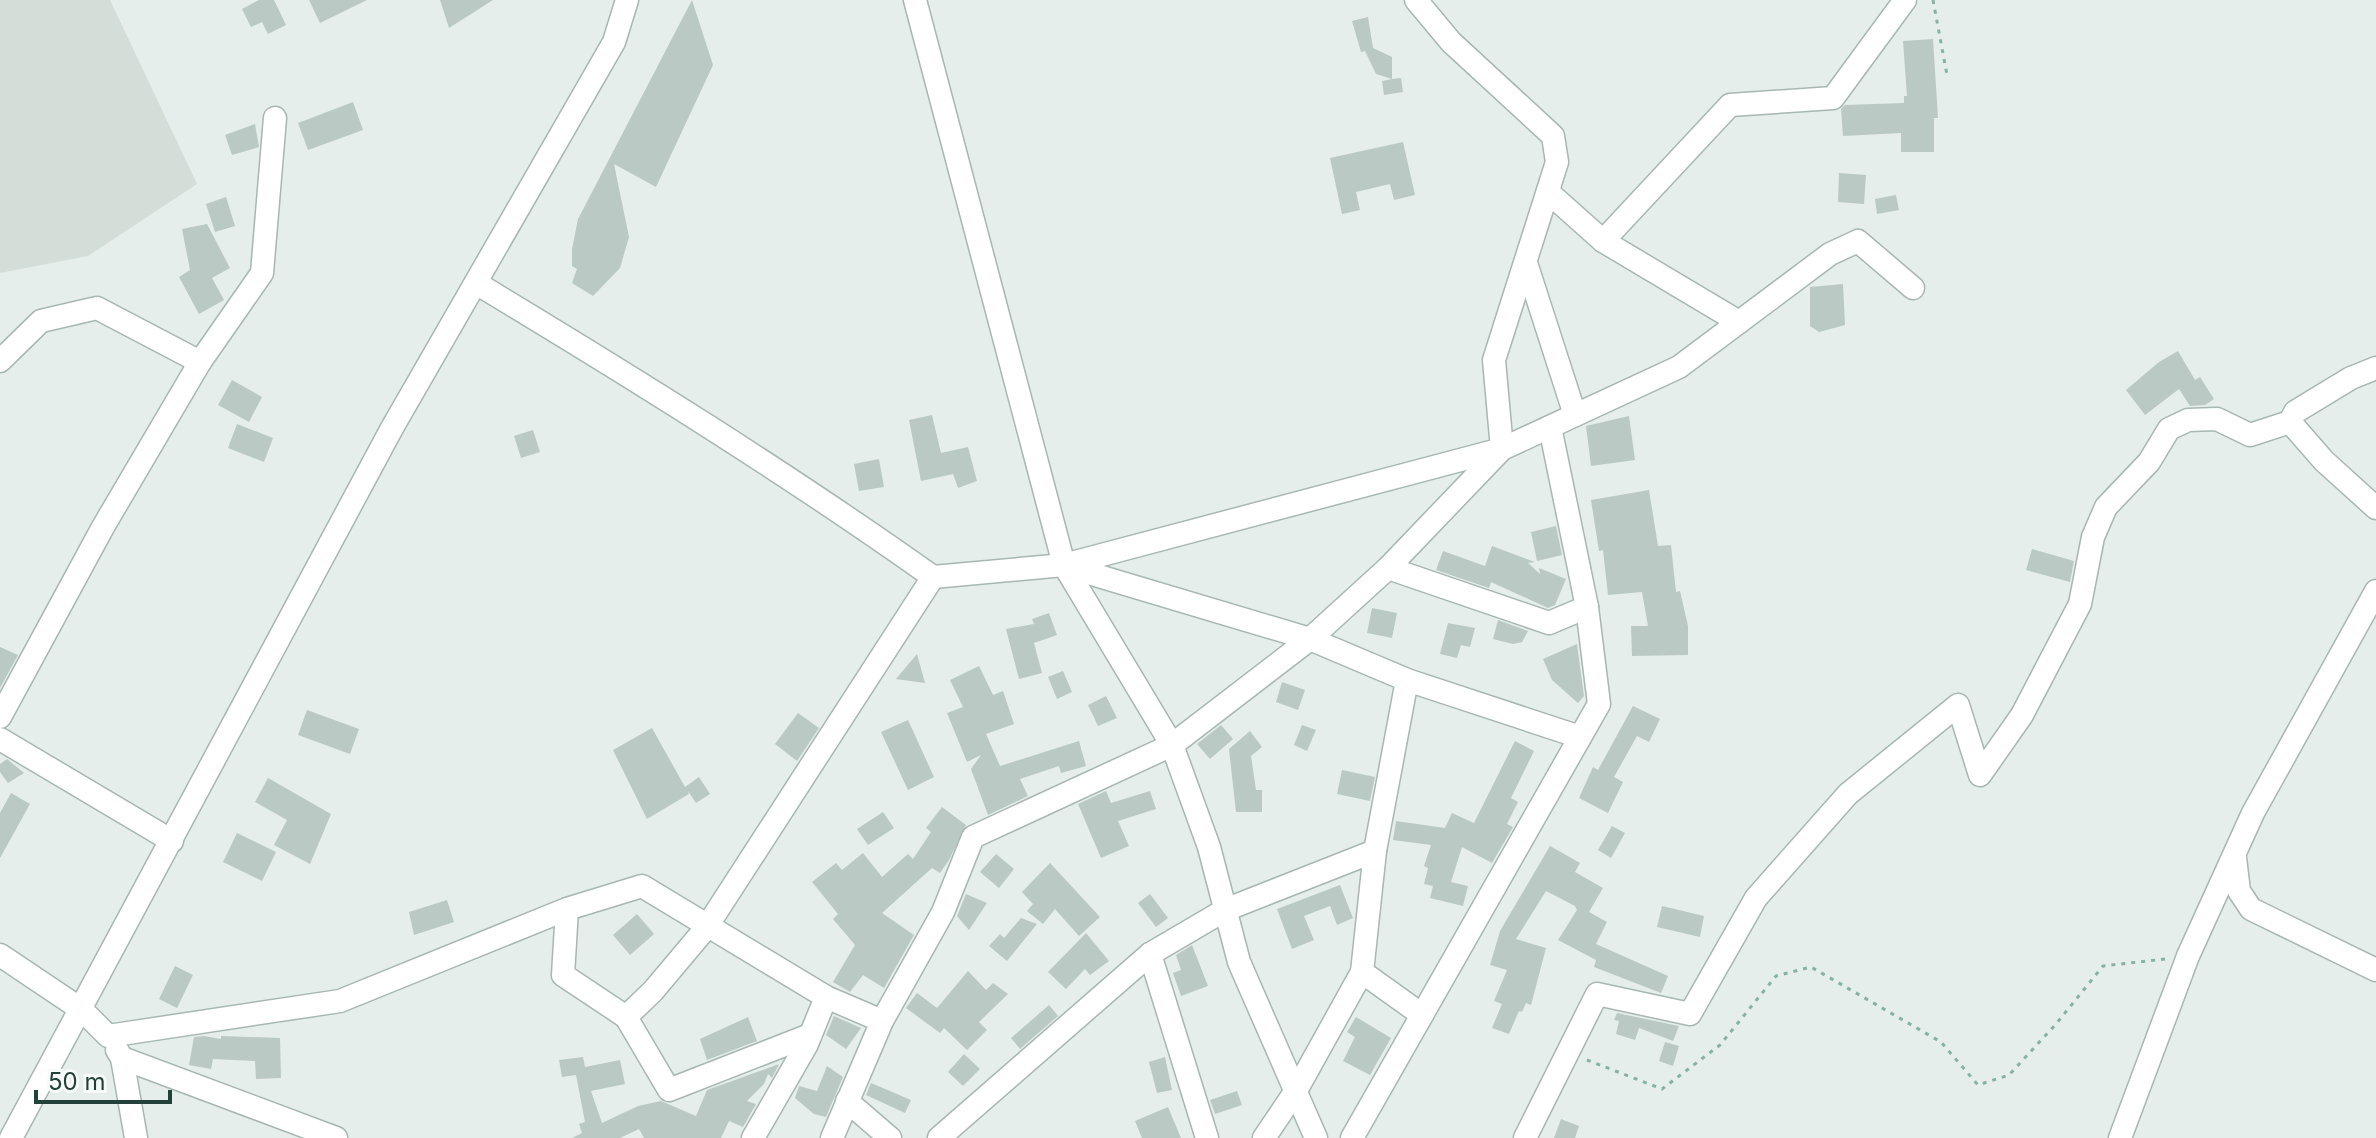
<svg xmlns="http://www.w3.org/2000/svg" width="2376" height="1138" viewBox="0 0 2376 1138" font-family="Inter,sans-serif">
	<rect width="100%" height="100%" fill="#e5eeea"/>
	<path fill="#d3ded9" d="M 0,0 L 110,0 L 197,184 L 88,256 L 0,273 Z"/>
	<g fill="#bac9c3">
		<path d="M 259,0 L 274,0 L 286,25 L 268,34 L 262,22 L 251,27 L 242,9 Z"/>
		<path d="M 309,0 L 367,0 L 320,23 Z"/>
		<path d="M 440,0 L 493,0 L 449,28 Z"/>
		<path d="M 692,0 L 713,65 L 656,187 L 614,164 L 629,237 L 620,268 L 593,296 L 572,283 L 577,269 L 572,266 L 572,249 L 578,219 Z"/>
		<path d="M 1368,17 L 1373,48 L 1392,57 L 1392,79 L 1401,78 L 1403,92 L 1384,95 L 1382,81 L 1392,79 L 1376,74 L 1365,51 L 1361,52 L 1352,21 Z"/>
		<path d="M 1933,39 L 1938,118 L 1934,118 L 1934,152 L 1901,152 L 1901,133 L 1843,136 L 1841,109 L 1845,105 L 1904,103 L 1904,96 L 1907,96 L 1903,41 Z"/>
		<path d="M 353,102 L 363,130 L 308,150 L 298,123 Z"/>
		<path d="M 255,124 L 259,147 L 232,155 L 225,135 Z"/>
		<path d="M 1403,142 L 1415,195 L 1394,200 L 1390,184 L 1356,192 L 1360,210 L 1342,214 L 1330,158 Z"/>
		<path d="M 1839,173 L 1866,175 L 1864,204 L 1838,202 Z"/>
		<path d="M 1896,195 L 1899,210 L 1877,214 L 1875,199 Z"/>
		<path d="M 226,197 L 235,226 L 215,232 L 206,204 Z"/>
		<path d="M 207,224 L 230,268 L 212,278 L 224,300 L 199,314 L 179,277 L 190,270 L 182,229 Z"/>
		<path d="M 1843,284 L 1845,325 L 1819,332 L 1810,326 L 1810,287 Z"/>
		<path d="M 2178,351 L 2195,380 L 2200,377 L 2214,399 L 2205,405 L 2190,406 L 2179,389 L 2145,415 L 2126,390 L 2159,362 Z"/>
		<path d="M 232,380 L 262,397 L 249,422 L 218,405 Z"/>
		<path d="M 932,415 L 941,453 L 968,447 L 977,481 L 958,488 L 953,474 L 921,481 L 909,420 Z"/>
		<path d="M 1629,416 L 1635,460 L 1591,466 L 1586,426 Z"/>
		<path d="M 237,424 L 273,438 L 264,462 L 228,448 Z"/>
		<path d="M 533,430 L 540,452 L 521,458 L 514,436 Z"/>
		<path d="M 879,459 L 884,487 L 859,491 L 854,464 Z"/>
		<path d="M 1649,490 L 1658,546 L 1671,545 L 1676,592 L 1680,591 L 1688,626 L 1688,655 L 1632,656 L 1631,626 L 1648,626 L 1642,592 L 1608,595 L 1603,550 L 1599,551 L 1591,500 Z"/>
		<path d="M 1556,526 L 1562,555 L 1537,561 L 1531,532 Z"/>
		<path d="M 1492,546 L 1535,562 L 1528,563 L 1540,574 L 1539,568 L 1566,579 L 1555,605 L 1548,608 L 1491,582 L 1489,588 L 1436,570 L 1443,551 L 1485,566 Z"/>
		<path d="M 2032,549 L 2074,561 L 2070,582 L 2026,570 Z"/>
		<path d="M 1372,608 L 1397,613 L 1392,638 L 1367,633 Z"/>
		<path d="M 1049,613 L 1057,635 L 1034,643 L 1042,673 L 1019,679 L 1006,629 L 1034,624 L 1032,619 Z"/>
		<path d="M 1498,620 L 1528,631 L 1522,642 L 1513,644 L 1493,639 Z"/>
		<path d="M 1448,623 L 1475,628 L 1470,647 L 1461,645 L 1457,658 L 1440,654 Z"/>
		<path d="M 1577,644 L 1584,696 L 1578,703 L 1552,680 L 1543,659 Z"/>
		<path d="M 0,647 L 18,655 L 0,688 Z"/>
		<path d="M 917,654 L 925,683 L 896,679 Z"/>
		<path d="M 979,666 L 993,695 L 1003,691 L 1014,724 L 986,734 L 1000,766 L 1079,741 L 1086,766 L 1061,773 L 1059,766 L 1020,779 L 1028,796 L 988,815 L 971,769 L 981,755 L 967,762 L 947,713 L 963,707 L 950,680 Z"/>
		<path d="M 1063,671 L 1072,692 L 1057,699 L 1048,677 Z"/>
		<path d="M 1282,682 L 1305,690 L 1298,710 L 1276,702 Z"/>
		<path d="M 1106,696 L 1117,718 L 1098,726 L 1088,705 Z"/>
		<path d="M 1633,706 L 1660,719 L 1649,742 L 1637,736 L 1614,777 L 1623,782 L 1608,813 L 1579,798 L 1593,767 L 1598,770 Z"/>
		<path d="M 307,710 L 359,729 L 350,754 L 298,735 Z"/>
		<path d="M 798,713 L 819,728 L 797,761 L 775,744 Z"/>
		<path d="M 908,720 L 934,777 L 908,790 L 881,732 Z"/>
		<path d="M 1221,725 L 1233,739 L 1210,759 L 1197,744 Z"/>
		<path d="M 1302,725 L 1316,730 L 1307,751 L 1294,745 Z"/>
		<path d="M 652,728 L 685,787 L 699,777 L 710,794 L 696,803 L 688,791 L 689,794 L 647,819 L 613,750 Z"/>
		<path d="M 1250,731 L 1262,747 L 1251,756 L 1256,790 L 1262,790 L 1262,812 L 1236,812 L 1229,749 Z"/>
		<path d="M 1515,741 L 1534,751 L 1511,798 L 1518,802 L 1507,824 L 1513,827 L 1492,863 L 1462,847 L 1451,882 L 1468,886 L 1463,906 L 1430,898 L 1433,886 L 1424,884 L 1428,868 L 1424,866 L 1431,845 L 1393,840 L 1396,821 L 1445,828 L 1452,813 L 1474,823 Z"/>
		<path d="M 7,759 L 24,773 L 8,783 L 0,772 L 0,764 Z"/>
		<path d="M 1342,770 L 1375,777 L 1370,801 L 1337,794 Z"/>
		<path d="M 268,778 L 331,814 L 310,864 L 274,845 L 287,820 L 255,802 Z"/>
		<path d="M 1106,791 L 1111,803 L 1150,791 L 1156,809 L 1118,821 L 1129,846 L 1101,858 L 1078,804 Z"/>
		<path d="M 11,793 L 30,804 L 0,858 L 0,813 Z"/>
		<path d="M 942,807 L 966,825 L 949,860 L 940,873 L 932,868 L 882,913 L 914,935 L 884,988 L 863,975 L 850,992 L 833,982 L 855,945 L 833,919 L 838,914 L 812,882 L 836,863 L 842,870 L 863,853 L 882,877 L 908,854 L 913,859 L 931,832 L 926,828 Z"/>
		<path d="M 883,812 L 894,828 L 868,845 L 857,829 Z"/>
		<path d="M 1612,826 L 1625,833 L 1611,858 L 1598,850 Z"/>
		<path d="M 237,833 L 276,852 L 262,881 L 223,862 Z"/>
		<path d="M 1550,846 L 1580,863 L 1575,872 L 1603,888 L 1589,912 L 1607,922 L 1596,944 L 1668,976 L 1661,993 L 1594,967 L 1596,960 L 1558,940 L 1577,910 L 1575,906 L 1546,891 L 1516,939 L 1546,948 L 1531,1005 L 1526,1003 L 1522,1012 L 1519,1011 L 1509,1034 L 1492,1028 L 1502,1004 L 1494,1001 L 1507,970 L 1490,965 L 1500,931 Z"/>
		<path d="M 996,854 L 1014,869 L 999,888 L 980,872 Z"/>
		<path d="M 1050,863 L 1100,917 L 1079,936 L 1055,909 L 1043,924 L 1027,911 L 1033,904 L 1022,892 Z"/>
		<path d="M 1340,885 L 1353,918 L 1337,925 L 1330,906 L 1304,916 L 1314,940 L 1292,949 L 1277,909 Z"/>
		<path d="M 966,894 L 987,903 L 969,930 L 957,916 Z"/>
		<path d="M 1150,894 L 1168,918 L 1156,927 L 1138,903 Z"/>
		<path d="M 447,900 L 454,922 L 414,935 L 409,912 Z"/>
		<path d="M 1662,906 L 1704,916 L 1700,937 L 1657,927 Z"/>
		<path d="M 637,914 L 654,934 L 630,955 L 613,935 Z"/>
		<path d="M 1021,918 L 1037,924 L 1007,961 L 989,946 L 1000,934 L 1004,938 Z"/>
		<path d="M 1086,933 L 1109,961 L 1090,975 L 1085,969 L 1066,989 L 1048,972 Z"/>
		<path d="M 1192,945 L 1208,986 L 1181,996 L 1173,973 L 1181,970 L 1176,955 Z"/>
		<path d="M 175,966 L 193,975 L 177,1008 L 159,999 Z"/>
		<path d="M 968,971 L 986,990 L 993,983 L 1008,994 L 979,1022 L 987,1030 L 967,1050 L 944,1028 L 940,1033 L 906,1008 L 917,993 L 937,1008 Z"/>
		<path d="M 1049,1005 L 1058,1016 L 1020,1049 L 1011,1038 Z"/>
		<path d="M 1617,1013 L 1679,1026 L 1673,1041 L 1639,1028 L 1635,1040 L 1616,1034 L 1619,1021 L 1614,1020 Z"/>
		<path d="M 834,1016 L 861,1028 L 846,1049 L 826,1035 Z"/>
		<path d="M 748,1017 L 757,1041 L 707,1060 L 700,1039 Z"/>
		<path d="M 1356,1017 L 1391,1038 L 1370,1075 L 1343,1061 L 1355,1037 L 1347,1032 Z"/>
		<path d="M 204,1036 L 221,1039 L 221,1036 L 280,1038 L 281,1078 L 256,1079 L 255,1061 L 213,1059 L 211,1069 L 189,1065 L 194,1037 Z"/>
		<path d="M 1665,1042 L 1679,1046 L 1673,1066 L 1659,1061 Z"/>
		<path d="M 964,1054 L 980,1069 L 963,1086 L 948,1072 Z"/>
		<path d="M 583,1057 L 585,1067 L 620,1060 L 625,1084 L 591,1091 L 602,1123 L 638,1106 L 661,1101 L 696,1116 L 707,1090 L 779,1064 L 772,1078 L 768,1074 L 764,1084 L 747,1101 L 756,1104 L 743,1127 L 729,1121 L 721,1138 L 644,1138 L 639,1129 L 620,1138 L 572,1138 L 582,1133 L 579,1124 L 585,1122 L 576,1075 L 562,1077 L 559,1060 Z"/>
		<path d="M 1165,1057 L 1172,1090 L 1157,1093 L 1149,1062 Z"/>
		<path d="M 827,1066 L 843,1077 L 826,1117 L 814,1114 L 795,1098 L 799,1086 L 817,1091 Z"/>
		<path d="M 871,1083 L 911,1100 L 905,1113 L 866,1095 Z"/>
		<path d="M 1237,1091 L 1242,1105 L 1215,1114 L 1210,1100 Z"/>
		<path d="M 1168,1107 L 1181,1138 L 1142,1138 L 1135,1121 Z"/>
		<path d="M 1561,1119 L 1579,1126 L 1575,1138 L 1554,1138 Z"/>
	</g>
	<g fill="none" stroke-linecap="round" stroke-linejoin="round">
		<defs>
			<g id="minor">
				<path d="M 915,0 L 1064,565 L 1172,745 L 1209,847 L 1239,962 L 1316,1138"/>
				<path d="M 1548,192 L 1603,241 L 1730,105 L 1833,98 L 1905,0"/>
				<path d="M 1603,241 L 1739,322"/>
				<path d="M 1526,263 L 1575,415"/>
				<path d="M 476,283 C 632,377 785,472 933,577 L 706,928 L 653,991 L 626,1017 L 563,975 L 567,909"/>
				<path d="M 0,361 L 41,321 L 97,308 L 200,362 L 262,273 L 275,118"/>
				<path d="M 2290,422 L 2295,412 L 2351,378 L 2376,368"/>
				<path d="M 1065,566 L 1310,639 L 1407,680 L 1580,737"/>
				<path d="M 1388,568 L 1549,623 L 1587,607"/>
				<path d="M 933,577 L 1064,565 L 1502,449 L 1494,360 L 1557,162 L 1553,136 L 1451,42 L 1416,0"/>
				<path d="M 0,717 L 103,527 L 200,362"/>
				<path d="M 0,739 L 172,841"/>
				<path d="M 2235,858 L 2239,891 L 2251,909 L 2376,970"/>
				<path d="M 1150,954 L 1207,1138"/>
				<path d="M 0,955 L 82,1010 L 108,1036 L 340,1001 L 567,909 L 642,886 L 826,997 L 882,1021"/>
				<path d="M 1362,972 L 1422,1015"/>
				<path d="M 626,1017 L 669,1090 L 810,1035"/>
				<path d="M 117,1050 L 122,1058 L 136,1138"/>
				<path d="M 122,1058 L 336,1138"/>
				<path d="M 847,1101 L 890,1138"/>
				<path d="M 11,1138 L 392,428 L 614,42 L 627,0"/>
				<path d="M 753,1138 L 807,1044 L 826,997"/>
				<path d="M 832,1138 L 882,1021 L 943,912 L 973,837 L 1172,745 L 1310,639 L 1388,568 L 1502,449 L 1679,367 L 1830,254 L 1858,241 L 1913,288"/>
				<path d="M 939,1138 L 1150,954 L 1225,910 L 1375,851"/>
				<path d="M 1264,1138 L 1297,1089 L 1362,972 L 1375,851 L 1407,680"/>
				<path d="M 1352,1138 L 1599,704 L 1587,607 L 1550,427"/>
				<path d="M 1525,1138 L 1597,994 L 1690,1014 L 1756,898 L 1848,794 L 1958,705 L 1980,775 L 2022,715 L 2080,604 L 2093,537 L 2106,507 L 2149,462 L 2169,429 L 2188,420 L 2217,419 L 2250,435 L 2290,422 L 2324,461 L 2376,508"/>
				<path d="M 2120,1138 L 2188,956 L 2253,813 L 2376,591"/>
			</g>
		</defs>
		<use href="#minor" stroke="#a7b7b1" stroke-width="25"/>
		<g stroke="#85b2a5" stroke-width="3" stroke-dasharray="4 6" stroke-linecap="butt">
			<path d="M 1933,0 L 1947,75"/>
			<path d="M 1587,1060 L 1662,1089 L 1720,1045 L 1776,976 L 1811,967 L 1941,1042 L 1978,1085 L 2009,1075 L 2056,1024 L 2103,966 L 2165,959"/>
		</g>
		<use href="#minor" stroke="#fff" stroke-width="22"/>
	</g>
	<path d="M36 1090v12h134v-12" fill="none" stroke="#234139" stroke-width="4"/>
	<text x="48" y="1090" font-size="24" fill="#234139" stroke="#f6faf8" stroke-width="6" paint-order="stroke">50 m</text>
</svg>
